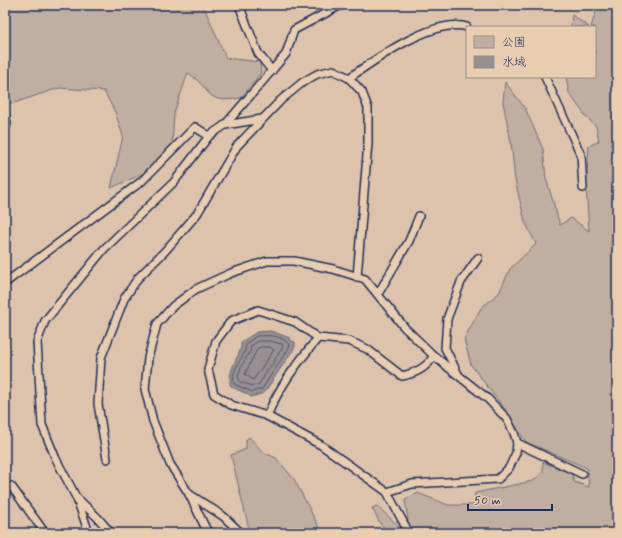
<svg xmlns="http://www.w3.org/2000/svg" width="622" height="538" viewBox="0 0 622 538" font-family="Mynerve,'Klee One',sans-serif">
	<rect width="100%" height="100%" fill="#ddc3ab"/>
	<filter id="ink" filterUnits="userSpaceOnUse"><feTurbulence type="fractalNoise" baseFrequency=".025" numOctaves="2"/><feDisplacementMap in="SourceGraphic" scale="8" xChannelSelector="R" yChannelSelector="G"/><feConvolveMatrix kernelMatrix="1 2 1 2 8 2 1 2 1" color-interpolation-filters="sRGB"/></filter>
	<g filter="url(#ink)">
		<g fill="#c0aea0" stroke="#6e6e7f">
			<path d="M 5,5 L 203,5 L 226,58 L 260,62 L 261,73 L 241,98 C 203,105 213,89 188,73 L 174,113 L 172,145 L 149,171 L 111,188 L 123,136 L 115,112 L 104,91 L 59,88 L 14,103 L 5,103 Z"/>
			<path d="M 598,5 L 617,5 L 617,533 L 393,533 L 381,525 L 372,508 L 377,506 L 402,529 L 408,520 L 405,500 L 418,493 L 448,505 L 474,505 L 475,493 L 533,481 L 543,472 L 543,462 L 572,474 L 574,482 L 589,487 L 587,468 L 526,442 L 503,407 L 471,365 L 464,339 L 481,308 L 499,293 L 510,269 L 536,244 L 525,222 L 515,180 L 511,142 L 503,102 L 505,82 L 525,108 L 543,149 L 546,178 L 560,225 L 571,218 L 589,231 L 586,186 L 589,146 L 599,141 L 596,126 L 587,118 L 569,93 L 566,77 L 595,77 L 595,27 L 591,27 Z"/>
			<path d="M 572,15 L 589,27 L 571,27 Z"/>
			<path d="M 249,437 L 263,452 L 276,458 L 294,479 L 322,533 L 250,533 L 231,455 L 246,449 L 246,440 Z"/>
		</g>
		<path fill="#978f90" stroke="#65697c" d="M 271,331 L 290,338 L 291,341 L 295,342 L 295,347 L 264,393 L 251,397 C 244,391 237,391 230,385 C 228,365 243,354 241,342 L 257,332 Z"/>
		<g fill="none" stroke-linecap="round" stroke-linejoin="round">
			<g stroke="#4d5572" stroke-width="1">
				<path d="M 257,336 C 270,335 283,335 290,346 L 262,389 L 252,392 L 234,384 C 230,367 246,359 246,344 Z"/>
				<path d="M 259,341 L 270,341 L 282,344 L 283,347 L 259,384 L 253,386 L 240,382 L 238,376 L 241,367 L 250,352 L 251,346 Z"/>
				<path d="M 261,347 L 270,347 L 274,350 L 253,380 L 245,374 L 257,349 Z"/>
			</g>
			<defs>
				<g id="lane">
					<path d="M 239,5 L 258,53 L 272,71"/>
					<path d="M 545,77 L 581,155 L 583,188"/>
					<path d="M 349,78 C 376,59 434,17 467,27"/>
					<path d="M 5,115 L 7,124 L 5,127"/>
					<path d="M 225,125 L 286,54 L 294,30 L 341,5"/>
					<path d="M 5,283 L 142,181 L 195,127 L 209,136"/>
					<path d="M 378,294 L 409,241 L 419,216"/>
					<path d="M 458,374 L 445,348 L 447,319 L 461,282 L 478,258"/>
					<path d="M 267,416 C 279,387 298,362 318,338"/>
					<path d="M 517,443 L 582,474"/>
					<path d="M 107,459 L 98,404 L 101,358 L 124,299 L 138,278 L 165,251 L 197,214 L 237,146 L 281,100 L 303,82 L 317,74 L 333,70 L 349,78 L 362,92 L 368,108 L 368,143 L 357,277"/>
					<path d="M 11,486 L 45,533"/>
					<path d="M 189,494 L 223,516 L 241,533"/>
					<path d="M 77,499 L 89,533"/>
					<path d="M 111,533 L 97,517 L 76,497 L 56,459 L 42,425 L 37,342 L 45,321 L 104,249 L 174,182 L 209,136 L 225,125 L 262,119"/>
					<path d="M 208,533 L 189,494 L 170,464 L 153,421 L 145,389 L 148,358 L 157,324 L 173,306 L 196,289 L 231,273 L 267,261 L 294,261 L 333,269 L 365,279 L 405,328 L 434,356 L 488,399 L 507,419 L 514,433 L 517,443 L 516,453 L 509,468 L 498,479 L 412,484 L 387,492"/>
					<path d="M 409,533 L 387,492 L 321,445 L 267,416 L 231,405 L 214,394 L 208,369 L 216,341 L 231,321 L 258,310 L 295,322 L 318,338 L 349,341 L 367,349 L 402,376 C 416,373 426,368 434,356"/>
				</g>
			</defs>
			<use href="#lane" stroke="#1b2f5e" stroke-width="10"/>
			<use href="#lane" stroke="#e9cdb0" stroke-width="7"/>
		</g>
	</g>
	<rect width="622" height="538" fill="none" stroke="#e9cdb0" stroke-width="20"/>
	<rect x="10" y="10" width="602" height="518" fill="none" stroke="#1b2f5e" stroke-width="1.5" filter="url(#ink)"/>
	<rect x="466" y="26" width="130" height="52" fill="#e9cdb0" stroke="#978e8f"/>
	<rect x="474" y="36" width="20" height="12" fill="#c0aea0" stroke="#978e8f"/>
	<text x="502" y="46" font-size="12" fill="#1b2f5e">公園</text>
	<rect x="474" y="56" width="20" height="12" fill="#978f90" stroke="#978e8f"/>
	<text x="502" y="66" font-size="12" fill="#1b2f5e">水域</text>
	<path d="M468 504v6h84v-6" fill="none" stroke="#1b2f5e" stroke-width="2"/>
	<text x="474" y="504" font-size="12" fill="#1b2f5e" stroke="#e9cdb0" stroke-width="3" paint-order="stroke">50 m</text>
</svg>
